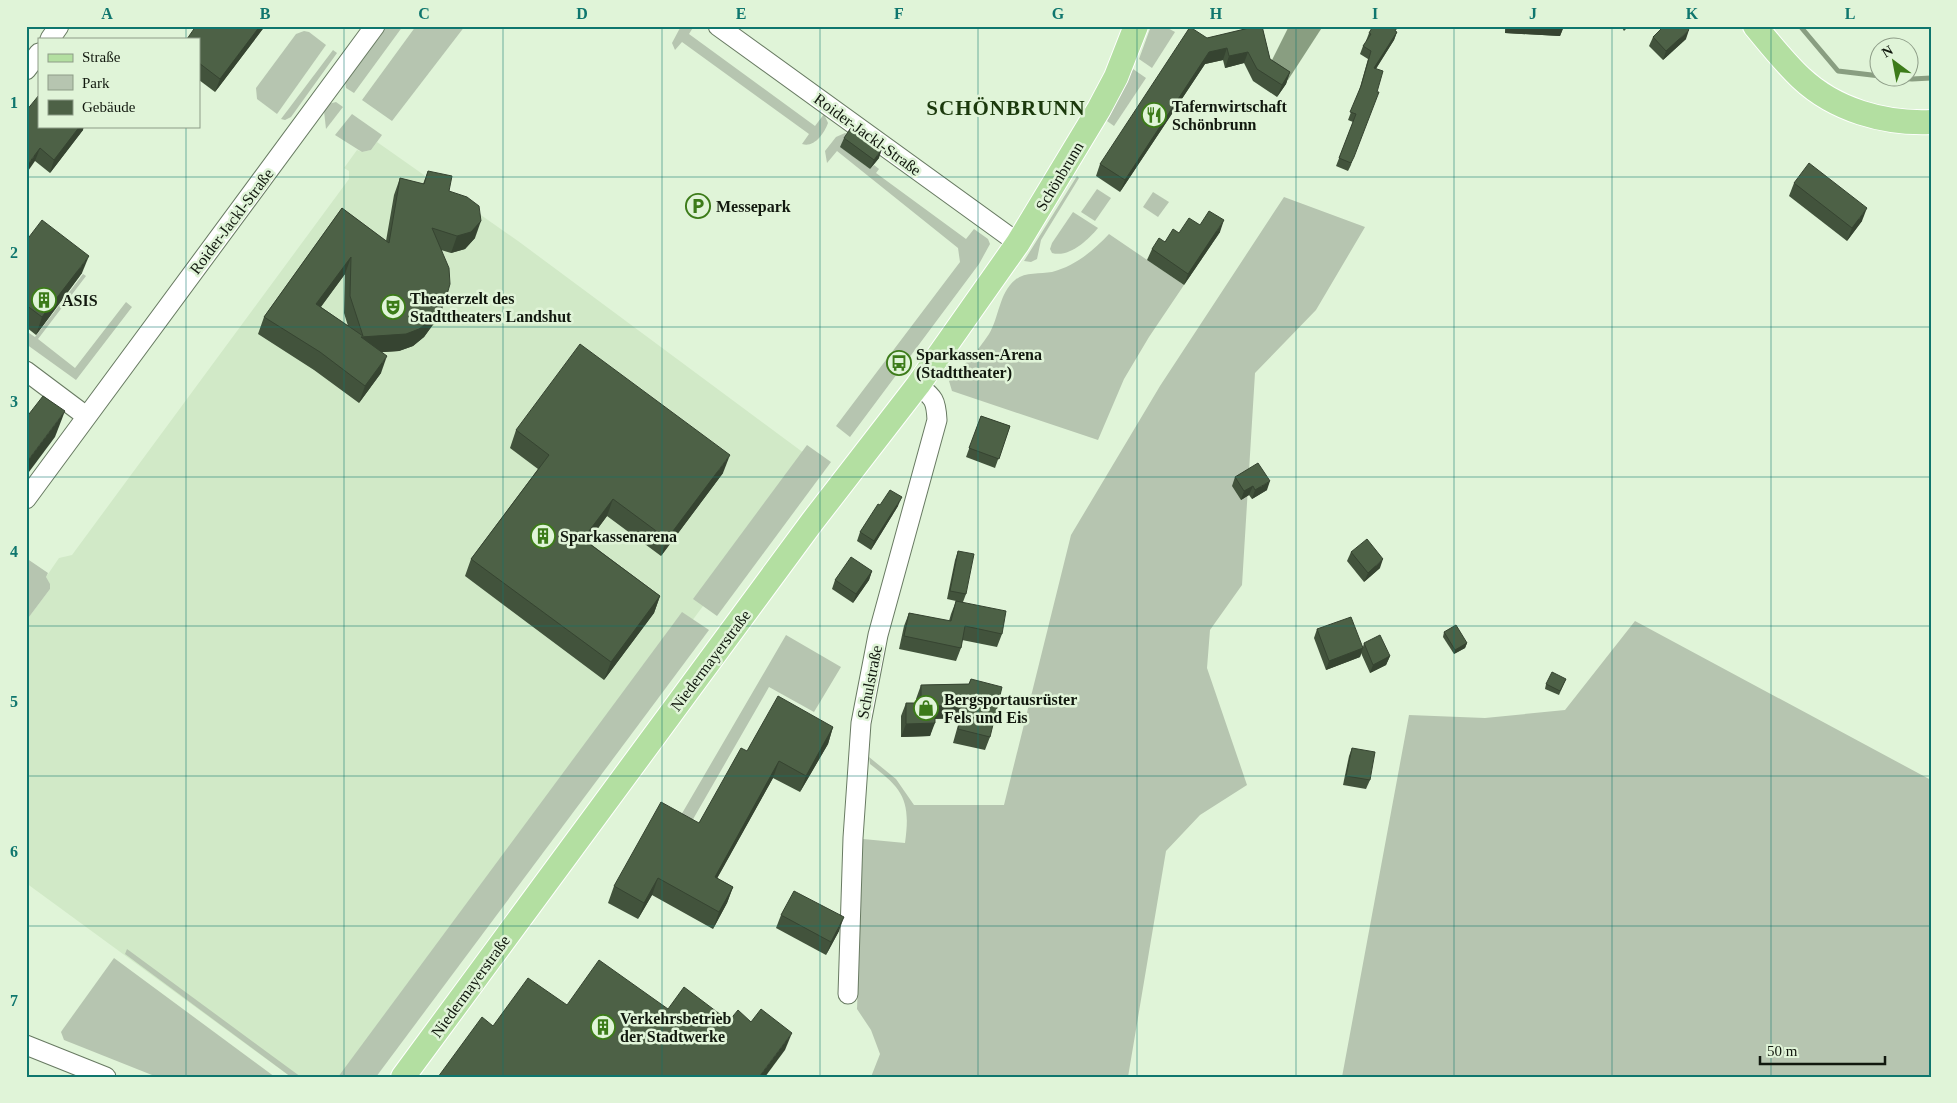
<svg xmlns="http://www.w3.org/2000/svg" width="1957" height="1103" viewBox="0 0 1957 1103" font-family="Georgia,serif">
	<rect width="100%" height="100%" fill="#e0f4d8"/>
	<path fill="#d1e9c7" d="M 377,142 L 518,241 L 812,459 L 354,1077 L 291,1077 L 26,883 L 26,621 L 50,589 L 46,577 L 59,558 L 72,555 L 349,179 L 349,171 L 344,168 L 357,150 L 362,152 L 371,150 Z"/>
	<g fill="#b6c5b0">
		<path d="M 386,26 L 403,26 L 354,93 L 346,88 L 345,81 Z"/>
		<path d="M 416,26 L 465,26 L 392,121 L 362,100 Z"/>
		<path d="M 681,26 L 694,26 L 689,34 L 815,126 L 824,114 L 828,123 C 824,134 814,148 802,144 L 809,134 L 682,42 L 675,50 L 672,43 Z"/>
		<path d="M 1151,26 L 1164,26 L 1175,32 L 1152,68 L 1139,59 Z"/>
		<path d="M 304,31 L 309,32 L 326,45 L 277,114 L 257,99 L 256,88 L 296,34 Z"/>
		<path d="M 333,50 L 337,53 L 291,117 L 285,120 L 281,119 Z"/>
		<path d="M 1133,69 L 1146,78 L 1114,126 L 1107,121 Z"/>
		<path d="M 336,102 L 343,107 L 326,129 L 324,111 L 328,104 Z"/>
		<path d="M 352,114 L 382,135 L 371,150 L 362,152 L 335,135 Z"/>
		<path d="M 845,133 L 849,135 L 841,147 L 870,169 L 874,165 L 879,169 L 876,173 L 966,239 L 974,229 L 988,239 L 990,244 L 979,264 L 850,437 L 836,426 L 960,262 L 958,248 L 837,151 L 827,163 L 825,151 L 836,137 Z"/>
		<path d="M 1077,176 L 1079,178 L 1041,240 L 1037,259 L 1031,262 L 1024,261 Z"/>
		<path d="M 1097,189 L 1111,198 L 1095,221 L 1081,212 Z"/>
		<path d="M 1153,192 L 1169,202 L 1158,217 L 1143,207 Z"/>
		<path d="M 1284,197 L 1365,227 L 1316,310 L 1255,373 L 1242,585 L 1210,630 L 1207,668 L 1247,785 L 1200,815 L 1166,851 L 1128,1077 L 871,1077 L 880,1054 L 871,1030 L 857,1009 L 863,839 L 905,843 C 911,800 903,789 870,764 L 869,757 L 896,779 L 914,805 L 1004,805 L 1071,535 L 1160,386 Z"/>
		<path d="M 1073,212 L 1098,228 C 1088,240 1069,258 1052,253 L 1050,249 L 1052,243 Z"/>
		<path d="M 1109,234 L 1184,285 L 1149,337 L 1124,379 L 1098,440 L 952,391 L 949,381 C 963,366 978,351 989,334 C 999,318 999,293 1015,280 C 1024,272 1040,274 1052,272 C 1075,266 1093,251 1109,234 Z"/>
		<path d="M 83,274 L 86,276 L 38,339 L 75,368 L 126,302 L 132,307 L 76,380 L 26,344 L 26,331 L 35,337 Z"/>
		<path d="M 807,445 L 831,462 L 717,616 L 693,599 Z"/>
		<path d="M 26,558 L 48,573 L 46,577 L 50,584 L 50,589 L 26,621 Z"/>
		<path d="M 682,612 L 709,630 L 376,1077 L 338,1077 Z"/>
		<path d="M 1635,621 L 1931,780 L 1931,1077 L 1342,1077 L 1409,715 L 1485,718 L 1565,710 Z"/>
		<path d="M 786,635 L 841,667 L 814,712 L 769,687 L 688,828 L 677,822 Z"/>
		<path d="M 127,949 L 301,1077 L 291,1077 L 125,954 Z"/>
		<path d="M 114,958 L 275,1077 L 157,1077 L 64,1040 L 61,1032 L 63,1029 Z"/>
	</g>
	<path fill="#899e81" d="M 1289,26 L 1323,26 L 1288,80 L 1268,68 Z"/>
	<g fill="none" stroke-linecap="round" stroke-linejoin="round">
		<g stroke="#899e81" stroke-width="5">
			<path d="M 1800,26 L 1838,71 L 1880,76"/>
			<path d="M 1897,78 L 1912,79 L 1931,78"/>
		</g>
		<defs>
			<g id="minor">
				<path d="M 718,26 L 1018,243"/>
				<path d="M 50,39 L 59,26"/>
				<path d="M 26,70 L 39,53"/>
				<path d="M 26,371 L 86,416"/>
				<path d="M 26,499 L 375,26"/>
				<path d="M 848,994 L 853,838 L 861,723 L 878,635 L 937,420 C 936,400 934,398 918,385"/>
				<path d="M 26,1045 L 106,1077"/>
			</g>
			<g id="major">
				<path d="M 1755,26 C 1770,44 1784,62 1801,78 C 1835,110 1884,124 1931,122"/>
				<path d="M 403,1077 L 812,522 L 918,385 L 1018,243 L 1099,109 L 1116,77 L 1136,26"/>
			</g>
		</defs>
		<use href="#minor" stroke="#687a62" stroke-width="21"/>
		<use href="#major" stroke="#fff" stroke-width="26"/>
		<use href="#minor" stroke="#fff" stroke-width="19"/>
		<use href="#major" stroke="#b3dfa1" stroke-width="24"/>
	</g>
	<g fill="#42533c" fill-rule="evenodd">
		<path d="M 265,26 L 215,92 L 199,80 L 199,39 Z"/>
		<path d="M 1241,26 L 1262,26 L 1270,59 L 1290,72 L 1286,84 L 1277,97 L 1253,81 L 1244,63 L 1225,68 L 1223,60 L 1205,64 L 1120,192 L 1096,176 L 1100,164 L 1207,38 L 1242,30 Z"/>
		<path d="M 1505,26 L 1564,26 L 1560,36 L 1505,33 Z"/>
		<path d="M 1621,26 L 1629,26 L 1624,31 Z"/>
		<path d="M 1397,32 L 1394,40 L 1376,69 L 1351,165 L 1348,171 L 1336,166 L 1353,122 L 1348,120 L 1359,91 L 1368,59 L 1360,54 L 1363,46 L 1367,41 L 1366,41 L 1369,33 Z"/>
		<path d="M 1653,37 L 1686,39 L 1663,60 L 1649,46 Z"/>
		<path d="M 26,111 L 83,130 L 50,173 L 35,161 Z"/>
		<path d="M 844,138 L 879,158 L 870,169 L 840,147 Z"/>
		<path d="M 428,171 L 449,191 L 475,238 L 465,249 L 451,253 L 441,250 L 440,315 L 424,337 L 413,346 L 399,351 L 382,352 L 381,373 L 359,403 L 314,370 L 258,334 L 264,317 L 342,208 L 386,241 L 394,195 L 400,178 L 423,184 ZM 345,274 L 344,313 L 348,326 L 321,307 Z"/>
		<path d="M 1794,183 L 1862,221 L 1847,241 L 1789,196 Z"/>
		<path d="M 1200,225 L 1220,232 L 1184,285 L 1147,260 L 1152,249 L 1179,233 Z"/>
		<path d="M 26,241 L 82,273 L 36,335 L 26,327 Z"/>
		<path d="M 981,416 L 1010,426 L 995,468 L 966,457 Z"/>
		<path d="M 516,430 L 723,473 L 661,556 L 607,516 L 588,542 L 660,596 L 654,613 L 604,680 L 465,576 L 471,559 L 538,469 L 510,448 Z"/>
		<path d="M 1235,477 L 1267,490 L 1252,499 L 1249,495 L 1241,500 L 1232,486 Z"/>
		<path d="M 880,505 L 898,506 L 871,550 L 857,541 L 860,532 Z"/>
		<path d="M 958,551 L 966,594 L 963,602 L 1002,634 L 997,647 L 962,640 L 961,648 L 956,661 L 899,649 L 904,626 L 909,613 L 949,621 L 951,614 L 956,601 L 947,599 L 955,560 Z"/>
		<path d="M 1351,552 L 1380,568 L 1364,582 L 1347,561 Z"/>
		<path d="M 872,571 L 869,580 L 853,603 L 832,589 L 835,580 Z"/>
		<path d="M 1317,629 L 1363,647 L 1364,643 L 1390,656 L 1386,665 L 1370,673 L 1361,653 L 1360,657 L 1326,670 L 1314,638 Z"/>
		<path d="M 1444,632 L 1467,643 L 1465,648 L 1454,654 L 1443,637 Z"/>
		<path d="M 971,679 L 990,737 L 985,750 L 953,743 L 960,718 L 935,719 L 930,736 L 901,737 L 901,716 L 906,703 L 916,703 L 916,699 L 921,685 L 969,684 Z"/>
		<path d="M 1566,679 L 1559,695 L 1545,689 L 1546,684 Z"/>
		<path d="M 833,727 L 828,744 L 800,792 L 773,778 L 717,878 L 733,887 L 727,903 L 713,929 L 652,895 L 638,919 L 608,903 L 614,886 L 699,823 L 747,751 Z"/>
		<path d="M 1352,748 L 1370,780 L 1366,789 L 1343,785 L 1349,756 Z"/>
		<path d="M 781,915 L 839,931 L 826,955 L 776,928 Z"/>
	</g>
	<g fill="#364431">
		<path d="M 260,26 L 265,26 L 215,92 L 220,79 Z"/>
		<path d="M 1507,26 L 1564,26 L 1560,36 L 1505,33 Z"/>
		<path d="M 1689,30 L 1686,39 L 1663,60 L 1666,51 Z"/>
		<path d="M 1397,32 L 1394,40 L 1371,76 L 1374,68 Z"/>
		<path d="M 1227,48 L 1223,60 L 1205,64 L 1120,192 L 1125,180 L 1209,52 Z"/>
		<path d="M 1248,52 L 1244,63 L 1225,68 L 1229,56 Z"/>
		<path d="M 1290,72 L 1286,84 L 1277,97 L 1282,85 Z"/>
		<path d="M 80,126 L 84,126 L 83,130 L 50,173 L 54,160 Z"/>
		<path d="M 40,148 L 35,161 L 26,174 L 26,167 Z"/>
		<path d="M 882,149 L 879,158 L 870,169 L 874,160 Z"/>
		<path d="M 1867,208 L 1862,221 L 1847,241 L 1852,228 Z"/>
		<path d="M 1224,220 L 1220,232 L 1184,285 L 1188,274 Z"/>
		<path d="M 481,221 L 475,238 L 465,249 L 451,253 L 457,236 Z"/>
		<path d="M 89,256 L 82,273 L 36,335 L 42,317 Z"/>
		<path d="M 351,257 L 345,274 L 310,321 L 316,304 Z"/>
		<path d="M 446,298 L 440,315 L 424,337 L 413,346 L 399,351 L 355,354 L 361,337 Z"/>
		<path d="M 387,356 L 381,373 L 359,403 L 365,386 Z"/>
		<path d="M 65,411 L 55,437 L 26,476 L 26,463 Z"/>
		<path d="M 730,455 L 723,473 L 661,556 L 667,539 Z"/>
		<path d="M 1270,481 L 1267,490 L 1252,499 L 1255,490 Z"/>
		<path d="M 1253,486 L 1249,495 L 1241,500 L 1244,491 Z"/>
		<path d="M 902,497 L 898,506 L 871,550 L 874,541 Z"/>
		<path d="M 613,499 L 607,516 L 577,556 L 583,539 Z"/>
		<path d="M 1383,559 L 1380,568 L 1364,582 L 1368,573 Z"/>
		<path d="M 872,571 L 869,580 L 853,603 L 856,594 Z"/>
		<path d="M 660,596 L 654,613 L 604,680 L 611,662 Z"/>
		<path d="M 1467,643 L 1465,648 L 1454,654 L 1455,650 Z"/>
		<path d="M 1363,648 L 1360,657 L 1326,670 L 1329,661 Z"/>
		<path d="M 1390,656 L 1386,665 L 1370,673 L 1373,665 Z"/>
		<path d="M 964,705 L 960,718 L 930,719 L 935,706 Z"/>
		<path d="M 935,723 L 930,736 L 901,737 L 906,724 Z"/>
		<path d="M 833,727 L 828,744 L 800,792 L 806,776 Z"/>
		<path d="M 779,761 L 773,778 L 709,893 L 715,877 Z"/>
		<path d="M 658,878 L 652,895 L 638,919 L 644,903 Z"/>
		<path d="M 733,887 L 727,903 L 713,929 L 719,912 Z"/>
		<path d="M 844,917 L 839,931 L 826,955 L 831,942 Z"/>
		<path d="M 792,1033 L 785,1050 L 765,1077 L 759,1077 Z"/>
	</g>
	<g fill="#4d6146" stroke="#364431" fill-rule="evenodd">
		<path d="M 196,26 L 260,26 L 220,79 L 199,63 L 199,39 L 187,39 Z"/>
		<path d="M 1249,26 L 1262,26 L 1270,59 L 1290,72 L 1282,85 L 1257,69 L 1248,52 L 1229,56 L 1227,48 L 1209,52 L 1125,180 L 1100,164 L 1190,27 L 1207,38 L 1249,28 Z"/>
		<path d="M 1373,26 L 1398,26 L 1395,31 L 1397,32 L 1374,68 L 1383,71 L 1377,92 L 1379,92 L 1354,157 L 1351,163 L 1339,158 L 1356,114 L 1350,112 L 1361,86 L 1371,51 L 1363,46 L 1371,34 L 1369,33 Z"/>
		<path d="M 1664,26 L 1686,26 L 1689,30 L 1666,51 L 1653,37 Z"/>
		<path d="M 39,95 L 39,126 L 80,126 L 54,160 L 40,148 L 26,167 L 26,111 Z"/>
		<path d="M 852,126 L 882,149 L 874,160 L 844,138 Z"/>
		<path d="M 1809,163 L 1867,208 L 1852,228 L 1794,183 Z"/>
		<path d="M 428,171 L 452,176 L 449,191 L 467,197 L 479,206 L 481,221 L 471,232 L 457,236 L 432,228 L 449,268 L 450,284 L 446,298 L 431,320 L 419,329 L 406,334 L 361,337 L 387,356 L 365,386 L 320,352 L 264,317 L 342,208 L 389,243 L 400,178 L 424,184 ZM 351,257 L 350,296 L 363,336 L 316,304 Z"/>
		<path d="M 1209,211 L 1224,220 L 1188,274 L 1152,249 L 1159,238 L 1165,242 L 1173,229 L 1179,233 L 1189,218 L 1200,225 Z"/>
		<path d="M 42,220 L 89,256 L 42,317 L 26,305 L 26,241 Z"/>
		<path d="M 580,344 L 730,455 L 667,539 L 613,499 L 583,539 L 660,596 L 611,662 L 471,559 L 549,455 L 516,430 Z"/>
		<path d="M 43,396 L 65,411 L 26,463 L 26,412 L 29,414 Z"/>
		<path d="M 981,416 L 1010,426 L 999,459 L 969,448 Z"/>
		<path d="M 1258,463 L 1270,481 L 1255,490 L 1253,486 L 1244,491 L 1235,477 Z"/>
		<path d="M 890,490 L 902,497 L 874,541 L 860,532 L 878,504 L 880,505 Z"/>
		<path d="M 1367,539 L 1383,559 L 1368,573 L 1351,552 Z"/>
		<path d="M 958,551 L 974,554 L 966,594 L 950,591 Z"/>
		<path d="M 851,557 L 872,571 L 856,594 L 835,580 Z"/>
		<path d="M 956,601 L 1006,611 L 1002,634 L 965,626 L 961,648 L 904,636 L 909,613 L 951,621 Z"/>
		<path d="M 1351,617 L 1363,648 L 1329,661 L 1317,629 Z"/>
		<path d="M 1456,625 L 1467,643 L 1455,650 L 1444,632 Z"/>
		<path d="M 1380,635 L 1390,656 L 1373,665 L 1364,643 Z"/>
		<path d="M 1552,672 L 1566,679 L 1560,691 L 1546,684 Z"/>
		<path d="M 971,679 L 1002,687 L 990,737 L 958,729 L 964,705 L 935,706 L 935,723 L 906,724 L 906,703 L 921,703 L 921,685 L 969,684 Z"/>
		<path d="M 778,696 L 833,727 L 806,776 L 779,761 L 715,877 L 733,887 L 719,912 L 658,878 L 644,903 L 614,886 L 661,802 L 699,823 L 741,748 L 747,751 Z"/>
		<path d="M 1352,748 L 1375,752 L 1370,780 L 1346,776 Z"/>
		<path d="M 794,891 L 844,917 L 831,942 L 781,915 Z"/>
		<path d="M 599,960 L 668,1009 L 684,987 L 729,1021 L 738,1010 L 751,1022 L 761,1009 L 792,1033 L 759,1077 L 438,1077 L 482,1017 L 493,1026 L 528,978 L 567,1005 Z"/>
	</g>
	<path fill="none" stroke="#0f766e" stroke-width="1" stroke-opacity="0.55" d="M 186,26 L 186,39M 344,26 L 344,1077M 503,26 L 503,1077M 662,26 L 662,1077M 820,26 L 820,1077M 978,26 L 978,1077M 1137,26 L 1137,1077M 1296,26 L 1296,1077M 1454,26 L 1454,1077M 1612,26 L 1612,1077M 1771,26 L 1771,1077M 186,126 L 186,1077M 26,177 L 1931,177M 26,327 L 1931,327M 26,477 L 1931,477M 26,626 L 1931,626M 26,776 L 1931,776M 26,926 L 1931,926"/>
	<defs>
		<symbol id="restaurant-ring" viewBox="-11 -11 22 22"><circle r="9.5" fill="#e0f4d8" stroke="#3c7b19" stroke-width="1.5"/><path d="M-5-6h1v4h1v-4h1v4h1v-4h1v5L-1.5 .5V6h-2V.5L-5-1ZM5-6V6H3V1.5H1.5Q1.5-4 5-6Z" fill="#3c7b19"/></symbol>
		<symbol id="parking-ring" viewBox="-11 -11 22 22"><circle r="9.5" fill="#e0f4d8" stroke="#3c7b19" stroke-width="1.5"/><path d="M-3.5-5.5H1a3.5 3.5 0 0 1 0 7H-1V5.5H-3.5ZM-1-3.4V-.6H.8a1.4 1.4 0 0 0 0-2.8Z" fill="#3c7b19"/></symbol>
		<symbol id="building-ring" viewBox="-11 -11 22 22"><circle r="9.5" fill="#e0f4d8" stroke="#3c7b19" stroke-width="1.5"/><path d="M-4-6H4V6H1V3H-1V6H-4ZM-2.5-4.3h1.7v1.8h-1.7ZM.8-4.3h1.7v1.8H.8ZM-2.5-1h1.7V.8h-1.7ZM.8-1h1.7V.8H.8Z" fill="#3c7b19"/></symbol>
		<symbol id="theatre-ring" viewBox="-11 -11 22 22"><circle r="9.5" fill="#e0f4d8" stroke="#3c7b19" stroke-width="1.5"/><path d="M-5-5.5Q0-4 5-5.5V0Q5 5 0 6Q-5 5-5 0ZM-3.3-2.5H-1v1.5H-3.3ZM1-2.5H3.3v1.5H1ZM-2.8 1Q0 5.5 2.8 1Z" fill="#3c7b19"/></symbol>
		<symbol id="bus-ring" viewBox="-11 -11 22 22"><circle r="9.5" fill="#e0f4d8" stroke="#3c7b19" stroke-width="1.5"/><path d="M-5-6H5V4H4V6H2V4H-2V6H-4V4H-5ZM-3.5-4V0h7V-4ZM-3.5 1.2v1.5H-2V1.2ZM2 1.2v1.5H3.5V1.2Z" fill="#3c7b19"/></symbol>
		<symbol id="shop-ring" viewBox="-11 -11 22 22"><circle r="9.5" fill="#e0f4d8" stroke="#3c7b19" stroke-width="1.5"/><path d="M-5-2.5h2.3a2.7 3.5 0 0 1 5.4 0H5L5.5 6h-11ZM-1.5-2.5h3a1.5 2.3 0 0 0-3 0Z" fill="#3c7b19"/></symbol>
	</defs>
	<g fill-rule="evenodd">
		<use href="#restaurant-ring" x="1140" y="101" width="28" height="28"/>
		<use href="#parking-ring" x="684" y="192" width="28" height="28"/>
		<use href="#building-ring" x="30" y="286" width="28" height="28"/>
		<use href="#theatre-ring" x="379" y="293" width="28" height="28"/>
		<use href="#bus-ring" x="885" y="349" width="28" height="28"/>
		<use href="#building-ring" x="529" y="522" width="28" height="28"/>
		<use href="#shop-ring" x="912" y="694" width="28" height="28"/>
		<use href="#building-ring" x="589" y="1013" width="28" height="28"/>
	</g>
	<g text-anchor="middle" stroke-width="5" stroke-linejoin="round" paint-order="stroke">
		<g font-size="16" font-weight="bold" fill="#11180e" stroke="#e0f4d8" text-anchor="start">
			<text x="1172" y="112">Tafernwirtschaft<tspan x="1172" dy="18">Schönbrunn</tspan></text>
			<text x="716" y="212">Messepark</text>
			<text x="410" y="304">Theaterzelt des<tspan x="410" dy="18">Stadttheaters Landshut</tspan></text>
			<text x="62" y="306">ASIS</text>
			<text x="916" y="360">Sparkassen-Arena<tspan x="916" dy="18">(Stadttheater)</tspan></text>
			<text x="560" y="542">Sparkassenarena</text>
			<text x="944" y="705">Bergsportausrüster<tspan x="944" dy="18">Fels und Eis</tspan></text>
			<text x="620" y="1024">Verkehrsbetrieb<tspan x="620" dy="18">der Stadtwerke</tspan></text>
		</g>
		<g font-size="16" fill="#11180e" stroke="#e0f4d8">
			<text transform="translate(868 134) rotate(36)" y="6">Roider-Jackl-Straße</text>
			<text transform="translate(1059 176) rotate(-59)" y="6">Schönbrunn</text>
			<text transform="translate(231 221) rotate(-53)" y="6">Roider-Jackl-Straße</text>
			<text transform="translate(710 660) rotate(-53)" y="6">Niedermayerstraße</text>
			<text transform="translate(869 682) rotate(-79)" y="6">Schulstraße</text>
			<text transform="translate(470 986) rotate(-54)" y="6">Niedermayerstraße</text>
		</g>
		<g font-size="21" font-weight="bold" letter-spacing="1" fill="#1b390c" stroke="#e0f4d8">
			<text x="1006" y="115">SCHÖNBRUNN</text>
		</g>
	</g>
	<rect width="1957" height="1103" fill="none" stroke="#e0f4d8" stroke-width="55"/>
	<rect x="38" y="38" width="162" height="90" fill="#e0f4d8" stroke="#8d9c87"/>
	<rect x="48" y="54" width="25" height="8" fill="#b3dfa1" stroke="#8d9c87"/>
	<text x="82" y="62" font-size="15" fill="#11180e">Straße</text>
	<rect x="48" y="75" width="25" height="15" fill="#b6c5b0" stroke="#8d9c87"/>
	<text x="82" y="88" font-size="15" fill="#11180e">Park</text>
	<rect x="48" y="100" width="25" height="15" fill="#4d6146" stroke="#8d9c87"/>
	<text x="82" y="112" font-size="15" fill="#11180e">Gebäude</text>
	<g transform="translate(1894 62) rotate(328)"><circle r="24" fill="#e0f4d8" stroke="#8d9c87"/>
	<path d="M0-4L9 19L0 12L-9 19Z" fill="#3c7b19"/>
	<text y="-8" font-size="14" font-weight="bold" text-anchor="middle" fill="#11180e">N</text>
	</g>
	<path d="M1760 1056v8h125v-8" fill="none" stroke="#11180e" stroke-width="2.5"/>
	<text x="1767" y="1056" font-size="15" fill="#11180e" stroke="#e0f4d8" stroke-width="4" paint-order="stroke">50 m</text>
	<rect x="28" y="28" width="1902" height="1048" fill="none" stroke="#0f766e" stroke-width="2"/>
	<g font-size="16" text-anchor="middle" font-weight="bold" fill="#0f766e">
		<text x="107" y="19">A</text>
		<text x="265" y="19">B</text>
		<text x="424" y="19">C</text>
		<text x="582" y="19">D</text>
		<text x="741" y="19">E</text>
		<text x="899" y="19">F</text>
		<text x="1058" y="19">G</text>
		<text x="1216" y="19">H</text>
		<text x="1375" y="19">I</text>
		<text x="1533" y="19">J</text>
		<text x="1692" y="19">K</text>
		<text x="1850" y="19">L</text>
		<text x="14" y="108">1</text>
		<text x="14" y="258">2</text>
		<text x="14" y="407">3</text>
		<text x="14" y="557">4</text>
		<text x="14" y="707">5</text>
		<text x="14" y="857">6</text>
		<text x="14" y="1006">7</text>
	</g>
</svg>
